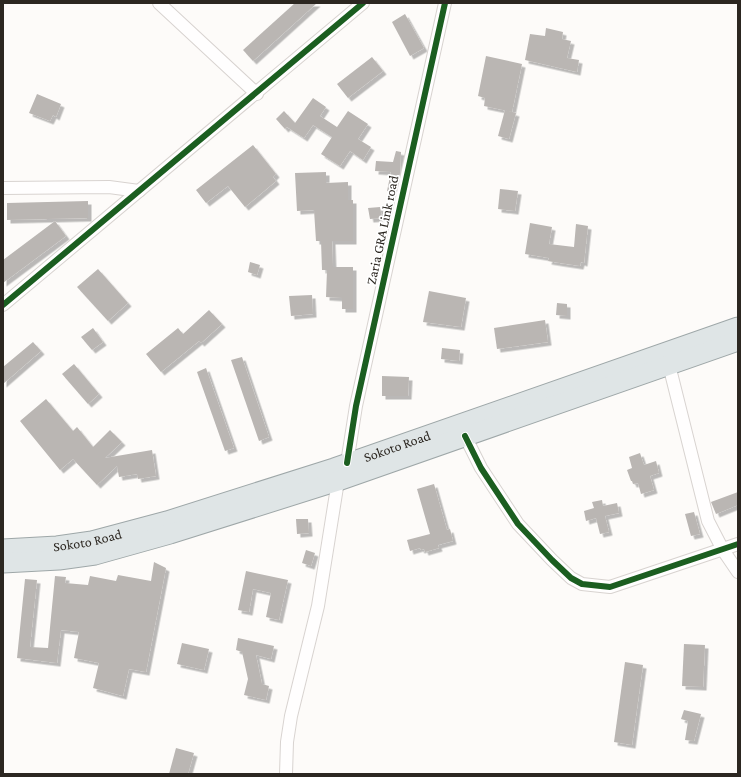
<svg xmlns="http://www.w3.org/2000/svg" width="741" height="777" viewBox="0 0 741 777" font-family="'Crimson Pro',serif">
	<defs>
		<filter id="shadow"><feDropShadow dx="3.5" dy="3.5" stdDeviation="0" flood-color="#0004"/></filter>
	</defs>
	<rect width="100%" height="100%" fill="#fdfbf9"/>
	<g fill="#bab6b3" filter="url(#shadow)">
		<path d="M 295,3 L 317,3 L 253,61 L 243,50 Z"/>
		<path d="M 405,14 L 424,48 L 410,56 L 392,22 Z"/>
		<path d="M 546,28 L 563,32 L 562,39 L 571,41 L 567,58 L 579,60 L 577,72 L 525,60 L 530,34 L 545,36 Z"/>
		<path d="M 486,56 L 522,64 L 512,112 L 484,106 L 485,98 L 478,96 Z"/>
		<path d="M 372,57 L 383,71 L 348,98 L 337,84 Z"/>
		<path d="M 37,94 L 61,104 L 56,117 L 53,115 L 50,121 L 29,113 Z"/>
		<path d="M 313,98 L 326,107 L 320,116 L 337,127 L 348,111 L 368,124 L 358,139 L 371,147 L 363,160 L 350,151 L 340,166 L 321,154 L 332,137 L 313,125 L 304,138 L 287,127 L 285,129 L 276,119 L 284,111 L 295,123 Z"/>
		<path d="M 505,110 L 516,113 L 509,139 L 498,136 Z"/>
		<path d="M 253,145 L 276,174 L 273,177 L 276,181 L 245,207 L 228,186 L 206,203 L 196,190 Z"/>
		<path d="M 396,151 L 401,152 L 400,173 L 395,193 L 387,191 L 391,172 L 375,171 L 376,161 L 393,162 Z"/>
		<path d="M 326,172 L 326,183 L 348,182 L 348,200 L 353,200 L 353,241 L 332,241 L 333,267 L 353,267 L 353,309 L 342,309 L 342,298 L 326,297 L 327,270 L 322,270 L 321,241 L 316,241 L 314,210 L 297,211 L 295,173 Z"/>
		<path d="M 500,189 L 518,191 L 515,211 L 498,209 Z"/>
		<path d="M 88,201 L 88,218 L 7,220 L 7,203 Z"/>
		<path d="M 380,207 L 382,218 L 370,219 L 368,208 Z"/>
		<path d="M 55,221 L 66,236 L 3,283 L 3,260 Z"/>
		<path d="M 530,223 L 552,227 L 549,244 L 574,247 L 576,224 L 588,226 L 584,263 L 581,262 L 580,266 L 560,263 L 548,261 L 549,258 L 525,254 Z"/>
		<path d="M 250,262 L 260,265 L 257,275 L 248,272 Z"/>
		<path d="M 98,269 L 128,303 L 108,321 L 77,287 Z"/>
		<path d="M 429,291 L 466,298 L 461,327 L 423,322 Z"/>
		<path d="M 312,295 L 313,314 L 291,316 L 289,296 Z"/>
		<path d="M 557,303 L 567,304 L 567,316 L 556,315 Z"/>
		<path d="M 209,310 L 222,324 L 201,343 L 199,341 L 161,372 L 146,354 L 178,328 L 183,334 Z"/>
		<path d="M 545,320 L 548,342 L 497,349 L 494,328 Z"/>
		<path d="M 93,328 L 103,342 L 92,350 L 81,337 Z"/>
		<path d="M 33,342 L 41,351 L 3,384 L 3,367 Z"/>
		<path d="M 442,348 L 460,350 L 459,361 L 441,359 Z"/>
		<path d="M 242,357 L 269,437 L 259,441 L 231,360 Z"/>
		<path d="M 74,364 L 99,394 L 88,404 L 62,374 Z"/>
		<path d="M 206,368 L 234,448 L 225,451 L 197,372 Z"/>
		<path d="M 382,376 L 409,377 L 408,396 L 382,396 Z"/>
		<path d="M 46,399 L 73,431 L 77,427 L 93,447 L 110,430 L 122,442 L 105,458 L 152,450 L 156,476 L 138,479 L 137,474 L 119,477 L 117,466 L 97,485 L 73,459 L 60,470 L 20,421 Z"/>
		<path d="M 640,453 L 644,465 L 656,461 L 659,473 L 650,476 L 654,490 L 641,494 L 638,483 L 633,484 L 632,481 L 631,481 L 627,470 L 632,468 L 629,457 Z"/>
		<path d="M 434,484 L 447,530 L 450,529 L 453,541 L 438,545 L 439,548 L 425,552 L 424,549 L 421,550 L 420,548 L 410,551 L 407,540 L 430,534 L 417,489 Z"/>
		<path d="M 738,492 L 738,505 L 716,514 L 711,502 Z"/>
		<path d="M 602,500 L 603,506 L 617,503 L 619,513 L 605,516 L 609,532 L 600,534 L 596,518 L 586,521 L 584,511 L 594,508 L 592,502 Z"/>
		<path d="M 694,512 L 700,534 L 691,536 L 685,514 Z"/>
		<path d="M 296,519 L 308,519 L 309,533 L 297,534 Z"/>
		<path d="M 306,550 L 315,553 L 311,566 L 302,563 Z"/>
		<path d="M 154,562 L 166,568 L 146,672 L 129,669 L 123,696 L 93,688 L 99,663 L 74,658 L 79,632 L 61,630 L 57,663 L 17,658 L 25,579 L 37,580 L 30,647 L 48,648 L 55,576 L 66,577 L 65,583 L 88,585 L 90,576 L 116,581 L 118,575 L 151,581 Z"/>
		<path d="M 246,571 L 288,580 L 279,620 L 266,617 L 271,593 L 253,589 L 249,612 L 238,610 Z"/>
		<path d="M 238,638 L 274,646 L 271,659 L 256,655 L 262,684 L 269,686 L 266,700 L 244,695 L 248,679 L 242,652 L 236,650 Z"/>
		<path d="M 182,643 L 209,649 L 204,670 L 177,664 Z"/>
		<path d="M 684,644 L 705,645 L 703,687 L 682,686 Z"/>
		<path d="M 625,662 L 643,665 L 632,745 L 614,742 Z"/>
		<path d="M 684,710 L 701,714 L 694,741 L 685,740 L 688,721 L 681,719 Z"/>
		<path d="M 176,748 L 194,753 L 188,774 L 169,774 Z"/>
	</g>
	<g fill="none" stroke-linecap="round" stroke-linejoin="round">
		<defs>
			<g id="minor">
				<path d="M 159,3 L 257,94"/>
				<path d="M 3,188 L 109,187 L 139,191"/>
				<path d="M 3,305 L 363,3"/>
				<path d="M 669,365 L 708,521 L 723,550 L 738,572"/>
				<path d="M 465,436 L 481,468 L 518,524 L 552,560 L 571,578 L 582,584 L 610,587 L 738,544"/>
				<path d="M 347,463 L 356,406 L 445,3"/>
				<path d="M 286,774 L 287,742 L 291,716 L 318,606 L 338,481"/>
			</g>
			<g id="primary">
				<path id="s1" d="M 3,549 L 57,546 L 92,541 L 167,521 L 334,468 L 738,327"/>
				<path d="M 3,563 L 59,560 L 95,555 L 170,534 L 338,481 L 738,341"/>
			</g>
		</defs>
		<use href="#minor" stroke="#d8d3d0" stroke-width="14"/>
		<use href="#primary" stroke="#9ea7a8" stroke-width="21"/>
		<use href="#minor" stroke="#fffefe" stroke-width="12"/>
		<use href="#primary" stroke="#dfe5e6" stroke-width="19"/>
		<defs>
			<g id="cycleway">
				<path d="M 3,305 L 363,3"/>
				<path d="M 465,436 L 481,468 L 518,524 L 552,560 L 571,578 L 582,584 L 610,587 L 738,544"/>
				<path d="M 347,463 L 356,406 L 445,3"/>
			</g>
		</defs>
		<use href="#cycleway" stroke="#fff" stroke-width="8"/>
		<use href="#cycleway" stroke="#1b5e20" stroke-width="6"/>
	</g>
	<g text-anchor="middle" stroke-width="3.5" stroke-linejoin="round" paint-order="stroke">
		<g font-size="14" fill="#2c2721" stroke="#fff">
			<text transform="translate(382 230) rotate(-78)" y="5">Zaria GRA Link road</text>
			<text dy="5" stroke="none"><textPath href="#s1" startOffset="409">Sokoto Road</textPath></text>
			<text dy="5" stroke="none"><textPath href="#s1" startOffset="85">Sokoto Road</textPath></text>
		</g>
	</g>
	<rect width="741" height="777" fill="none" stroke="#2c2721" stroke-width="8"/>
</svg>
